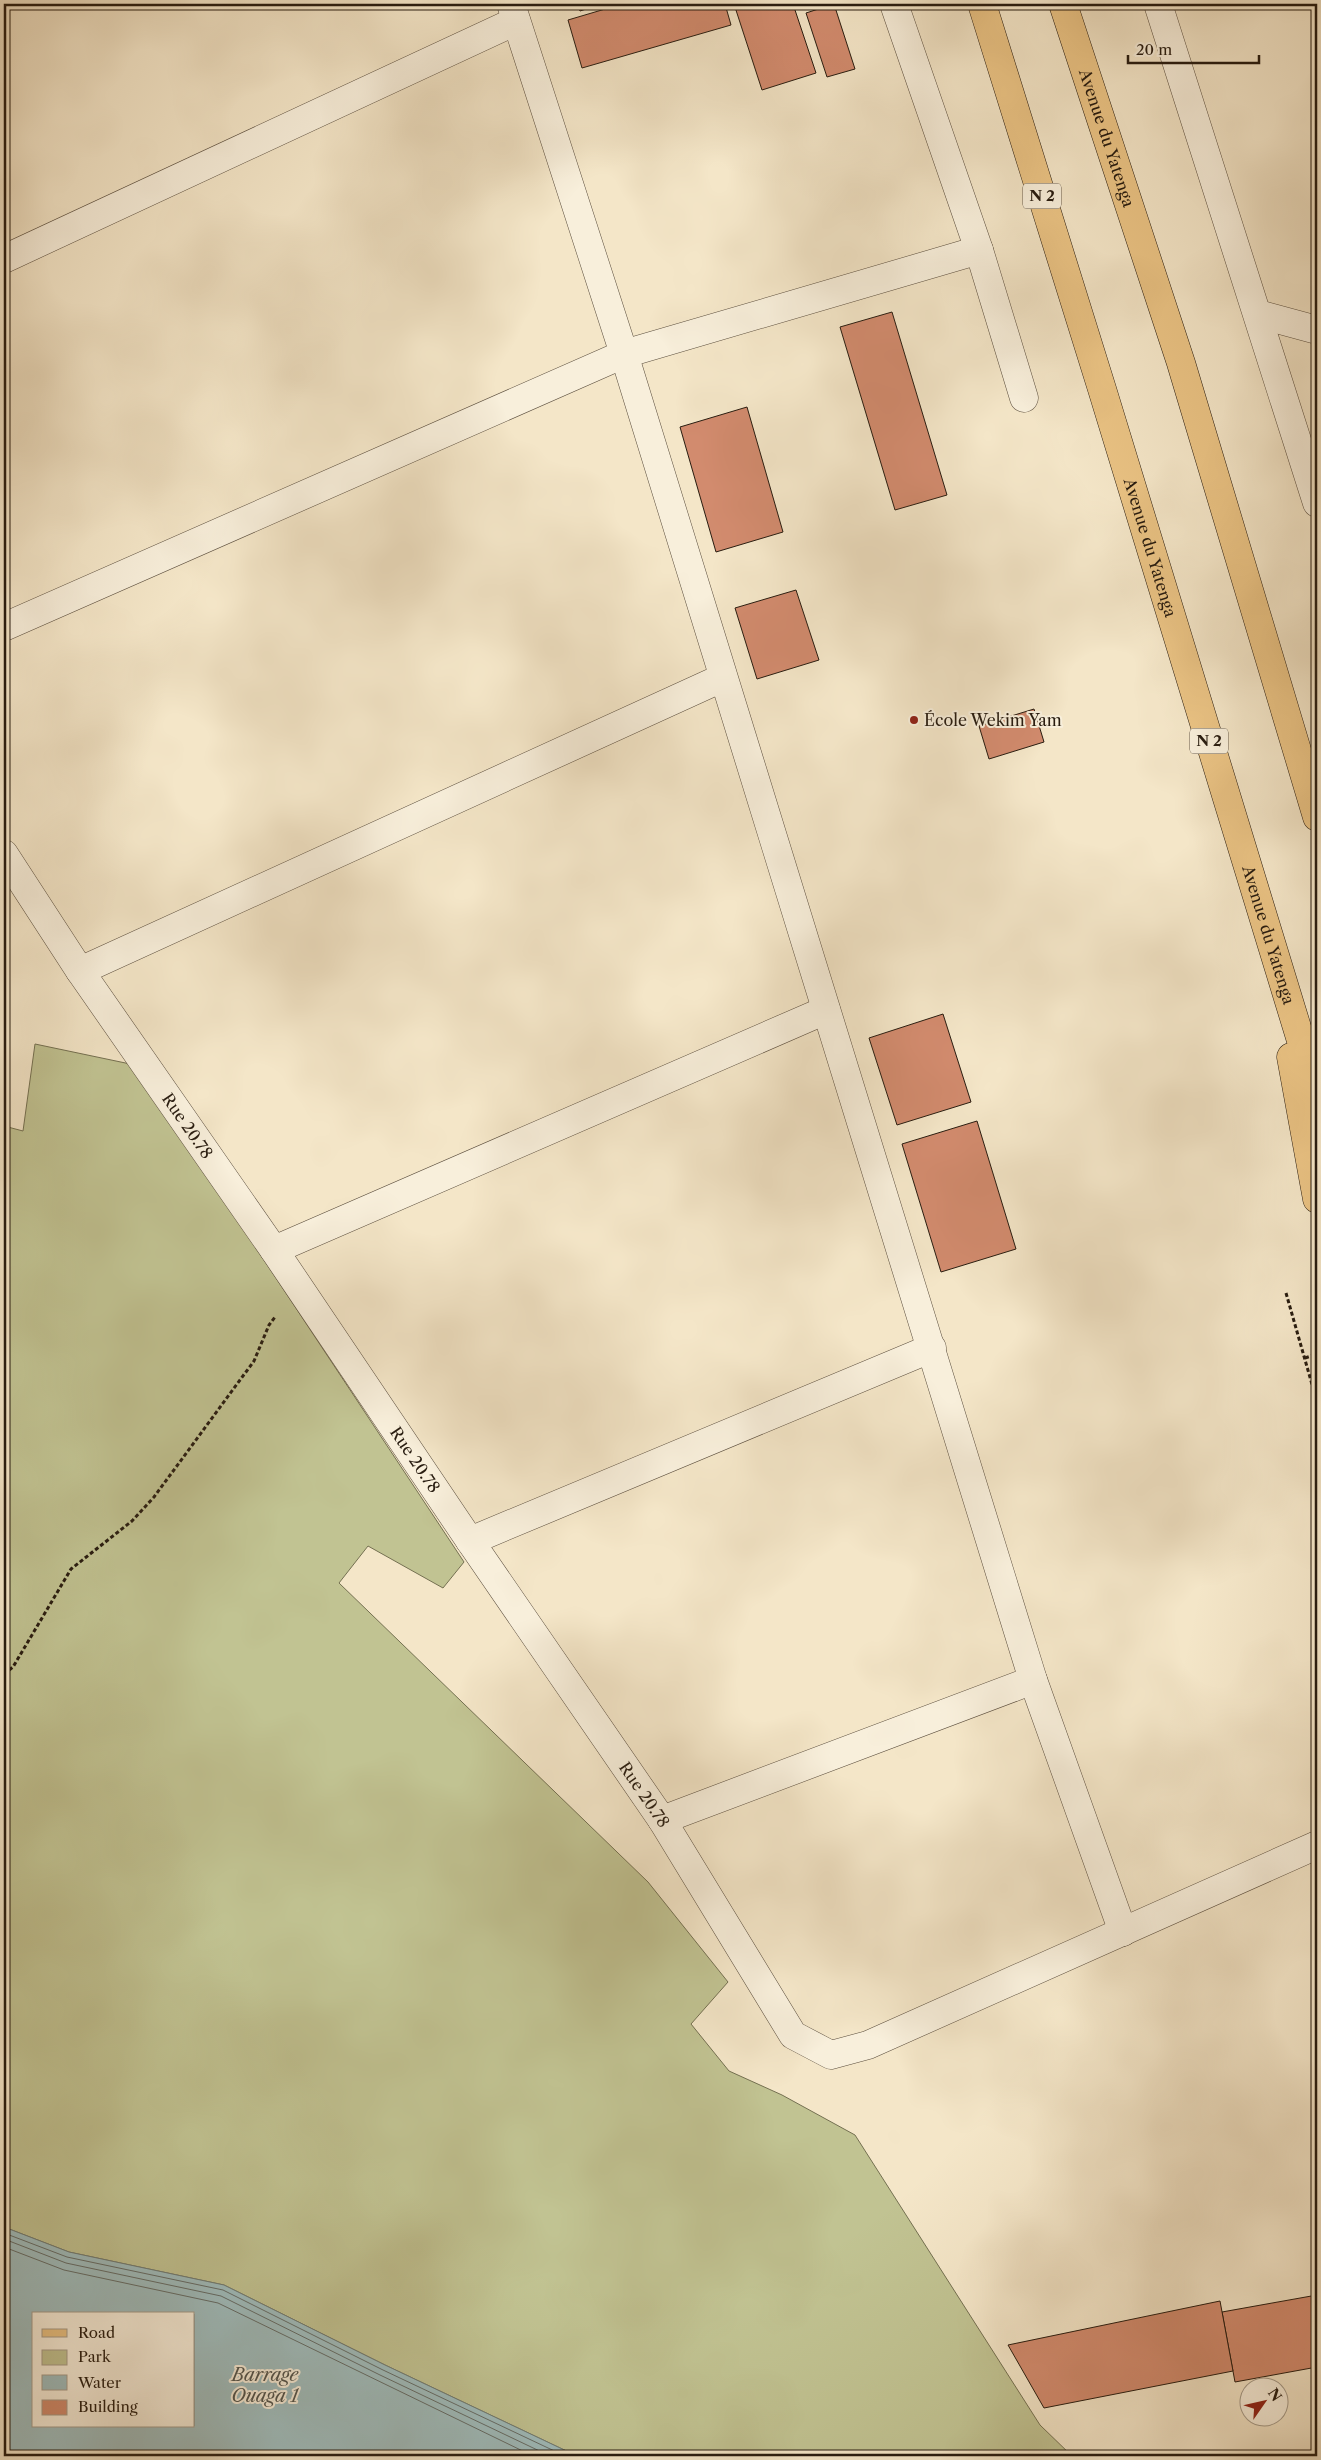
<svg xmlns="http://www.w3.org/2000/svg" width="1321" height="2460" viewBox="0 0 1321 2460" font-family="'Libre Caslon Text',serif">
	<rect width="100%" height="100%" fill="#f4e6c8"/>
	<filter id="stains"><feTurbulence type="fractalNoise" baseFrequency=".004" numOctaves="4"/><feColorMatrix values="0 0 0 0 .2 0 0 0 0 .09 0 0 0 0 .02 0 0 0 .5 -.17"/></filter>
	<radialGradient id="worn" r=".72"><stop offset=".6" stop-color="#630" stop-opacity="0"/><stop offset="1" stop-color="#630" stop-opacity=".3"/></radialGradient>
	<path fill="#c1c392" stroke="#747051" d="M 35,1044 L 135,1065 L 464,1562 L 443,1588 L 368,1546 L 339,1583 L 648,1882 L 728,1982 L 691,2024 L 729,2071 L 782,2095 L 855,2135 L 1040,2425 L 1072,2456 L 577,2456 L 385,2365 L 224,2285 L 69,2252 L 4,2227 L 4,1126 L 23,1131 Z"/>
	<path fill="#9fbdbe" stroke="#6f7d78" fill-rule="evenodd" d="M 4,2227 L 69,2252 L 224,2285 L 385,2365 L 577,2456 L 4,2456 ZM 34,2314 L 194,2314 L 194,2426 L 34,2426 Z"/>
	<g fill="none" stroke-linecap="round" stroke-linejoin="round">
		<g stroke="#646c67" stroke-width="1">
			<path d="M 4,2233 L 67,2257 L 223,2290 L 383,2370 L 565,2456"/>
			<path d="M 4,2239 L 66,2263 L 221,2296 L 380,2375 L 550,2456"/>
			<path d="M 4,2247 L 64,2270 L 218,2303 L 533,2456"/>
		</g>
	</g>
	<g fill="#d28b6e" stroke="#281c10">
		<path d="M 577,4 L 602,4 L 580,11 Z"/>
		<path d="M 622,4 L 725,4 L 731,25 L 582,68 L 568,20 Z"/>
		<path d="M 734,4 L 793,4 L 816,73 L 762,90 Z"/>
		<path d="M 834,4 L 855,69 L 827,77 L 806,13 Z"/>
		<path d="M 892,312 L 947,495 L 895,510 L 840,327 Z"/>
		<path d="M 747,407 L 783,532 L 716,552 L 680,427 Z"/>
		<path d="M 796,590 L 819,660 L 757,679 L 735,608 Z"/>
		<path d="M 1034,709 L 1044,742 L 989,759 L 979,726 Z"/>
		<path d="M 943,1014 L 971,1102 L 897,1125 L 869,1038 Z"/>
		<path d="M 977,1121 L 1016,1249 L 941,1272 L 902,1144 Z"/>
		<path d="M 1317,2295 L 1317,2367 L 1235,2382 L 1222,2312 Z"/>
		<path d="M 1220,2301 L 1233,2371 L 1044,2408 L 1008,2345 Z"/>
	</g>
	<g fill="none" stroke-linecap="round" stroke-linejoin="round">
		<defs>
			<g id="street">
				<path d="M 511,4 L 624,354 L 1033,1680 L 1123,1932"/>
				<path d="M 894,4 L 979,250 L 1024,398"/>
				<path d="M 1158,4 L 1317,503"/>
				<path d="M 4,259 L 516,21"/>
				<path d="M 1258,314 L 1317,330"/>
				<path d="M 4,627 L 624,354 L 979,250"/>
				<path id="s1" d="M 4,854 L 80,971 L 274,1250 L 470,1541 L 662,1820 L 793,2035 L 831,2055 L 868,2045 L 1317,1845"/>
				<path d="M 80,971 L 722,678"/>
				<path d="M 274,1250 L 826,1010"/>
				<path d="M 470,1541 L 932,1348"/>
				<path d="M 662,1820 L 1033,1680"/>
			</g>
			<g id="primary">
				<path id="s2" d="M 982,4 L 1102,389 L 1317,1093"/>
				<path id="s3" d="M 1063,4 L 1181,363 L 1317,817"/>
				<path d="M 1291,1057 L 1317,1199"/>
			</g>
		</defs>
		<use href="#street" stroke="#5b4e3e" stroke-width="29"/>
		<use href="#primary" stroke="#281c10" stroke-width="29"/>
		<g stroke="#281c10" stroke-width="3" stroke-dasharray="4 2.5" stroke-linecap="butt">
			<path d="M 1286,1293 L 1317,1402"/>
			<path d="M 1305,1358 L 1317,1354"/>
			<path d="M 4,1674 L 13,1667 L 71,1569 L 132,1521 L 154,1497 L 254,1361 L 269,1325 L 275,1317"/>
		</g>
		<use href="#street" stroke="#f8efdb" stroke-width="28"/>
		<use href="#primary" stroke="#eac384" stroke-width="28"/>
	</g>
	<circle fill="#8f2418" stroke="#f8efdb" stroke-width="2" cx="914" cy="720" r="5"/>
	<g text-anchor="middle" stroke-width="4" stroke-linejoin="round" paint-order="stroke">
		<g fill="#f8efdb" stroke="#665b4d" stroke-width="1">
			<rect x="1023" y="183.5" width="38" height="25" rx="4"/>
			<rect x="1190" y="728.5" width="38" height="25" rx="4"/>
		</g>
		<g font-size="15" font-weight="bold" fill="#281c10">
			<text x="1042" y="201">N 2</text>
			<text x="1209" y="746">N 2</text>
		</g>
		<g font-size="16" fill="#281c10" stroke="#f8efdb">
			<text dy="6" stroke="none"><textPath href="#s3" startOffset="141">Avenue du Yatenga</textPath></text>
			<text dy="6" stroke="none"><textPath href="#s2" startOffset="569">Avenue du Yatenga</textPath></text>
			<text dy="6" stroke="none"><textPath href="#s2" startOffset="974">Avenue du Yatenga</textPath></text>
			<text dy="6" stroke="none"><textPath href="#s1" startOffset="328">Rue 20.78</textPath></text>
			<text dy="6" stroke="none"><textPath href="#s1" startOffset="732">Rue 20.78</textPath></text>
			<text dy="6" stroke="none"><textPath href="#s1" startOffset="1138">Rue 20.78</textPath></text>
		</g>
		<g font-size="16" fill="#281c10" stroke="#f8efdb" text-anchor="start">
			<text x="924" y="726">École Wekim Yam</text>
		</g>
		<g font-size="18" font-style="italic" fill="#52544d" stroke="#f8efdb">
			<text x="265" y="2381">Barrage<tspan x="265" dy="21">Ouaga 1</tspan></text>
		</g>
	</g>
	<rect width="1321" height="2460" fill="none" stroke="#f4e6c8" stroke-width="20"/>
	<rect x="5" y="5" width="1311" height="2450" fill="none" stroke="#281c10" stroke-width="2.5"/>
	<rect x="10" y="10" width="1301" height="2440" fill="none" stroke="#281c10"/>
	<rect x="32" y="2312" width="162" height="115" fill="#f8efdb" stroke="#a59b8a"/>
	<rect x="42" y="2329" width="25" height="8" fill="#eac384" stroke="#a59b8a"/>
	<text x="78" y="2338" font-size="15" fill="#281c10">Road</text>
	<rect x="42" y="2350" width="25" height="15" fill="#c1c392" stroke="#a59b8a"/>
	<text x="78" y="2362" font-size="15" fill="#281c10">Park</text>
	<rect x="42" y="2375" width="25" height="15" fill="#9fbdbe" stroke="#a59b8a"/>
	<text x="78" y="2388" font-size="15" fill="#281c10">Water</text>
	<rect x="42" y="2400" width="25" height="15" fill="#d28b6e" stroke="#a59b8a"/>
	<text x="78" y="2412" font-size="15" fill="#281c10">Building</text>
	<g transform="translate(1264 2402) rotate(56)"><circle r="24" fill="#f8efdb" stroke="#a59b8a"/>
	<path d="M0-4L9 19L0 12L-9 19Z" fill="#8f2418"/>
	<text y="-8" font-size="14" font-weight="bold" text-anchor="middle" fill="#281c10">N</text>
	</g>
	<path d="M1128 55v8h131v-8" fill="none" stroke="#281c10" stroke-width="2.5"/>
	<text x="1136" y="55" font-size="15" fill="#281c10" stroke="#f8efdb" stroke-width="4" paint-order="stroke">20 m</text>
	<rect width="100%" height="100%" filter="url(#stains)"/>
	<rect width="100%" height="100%" fill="url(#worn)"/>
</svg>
